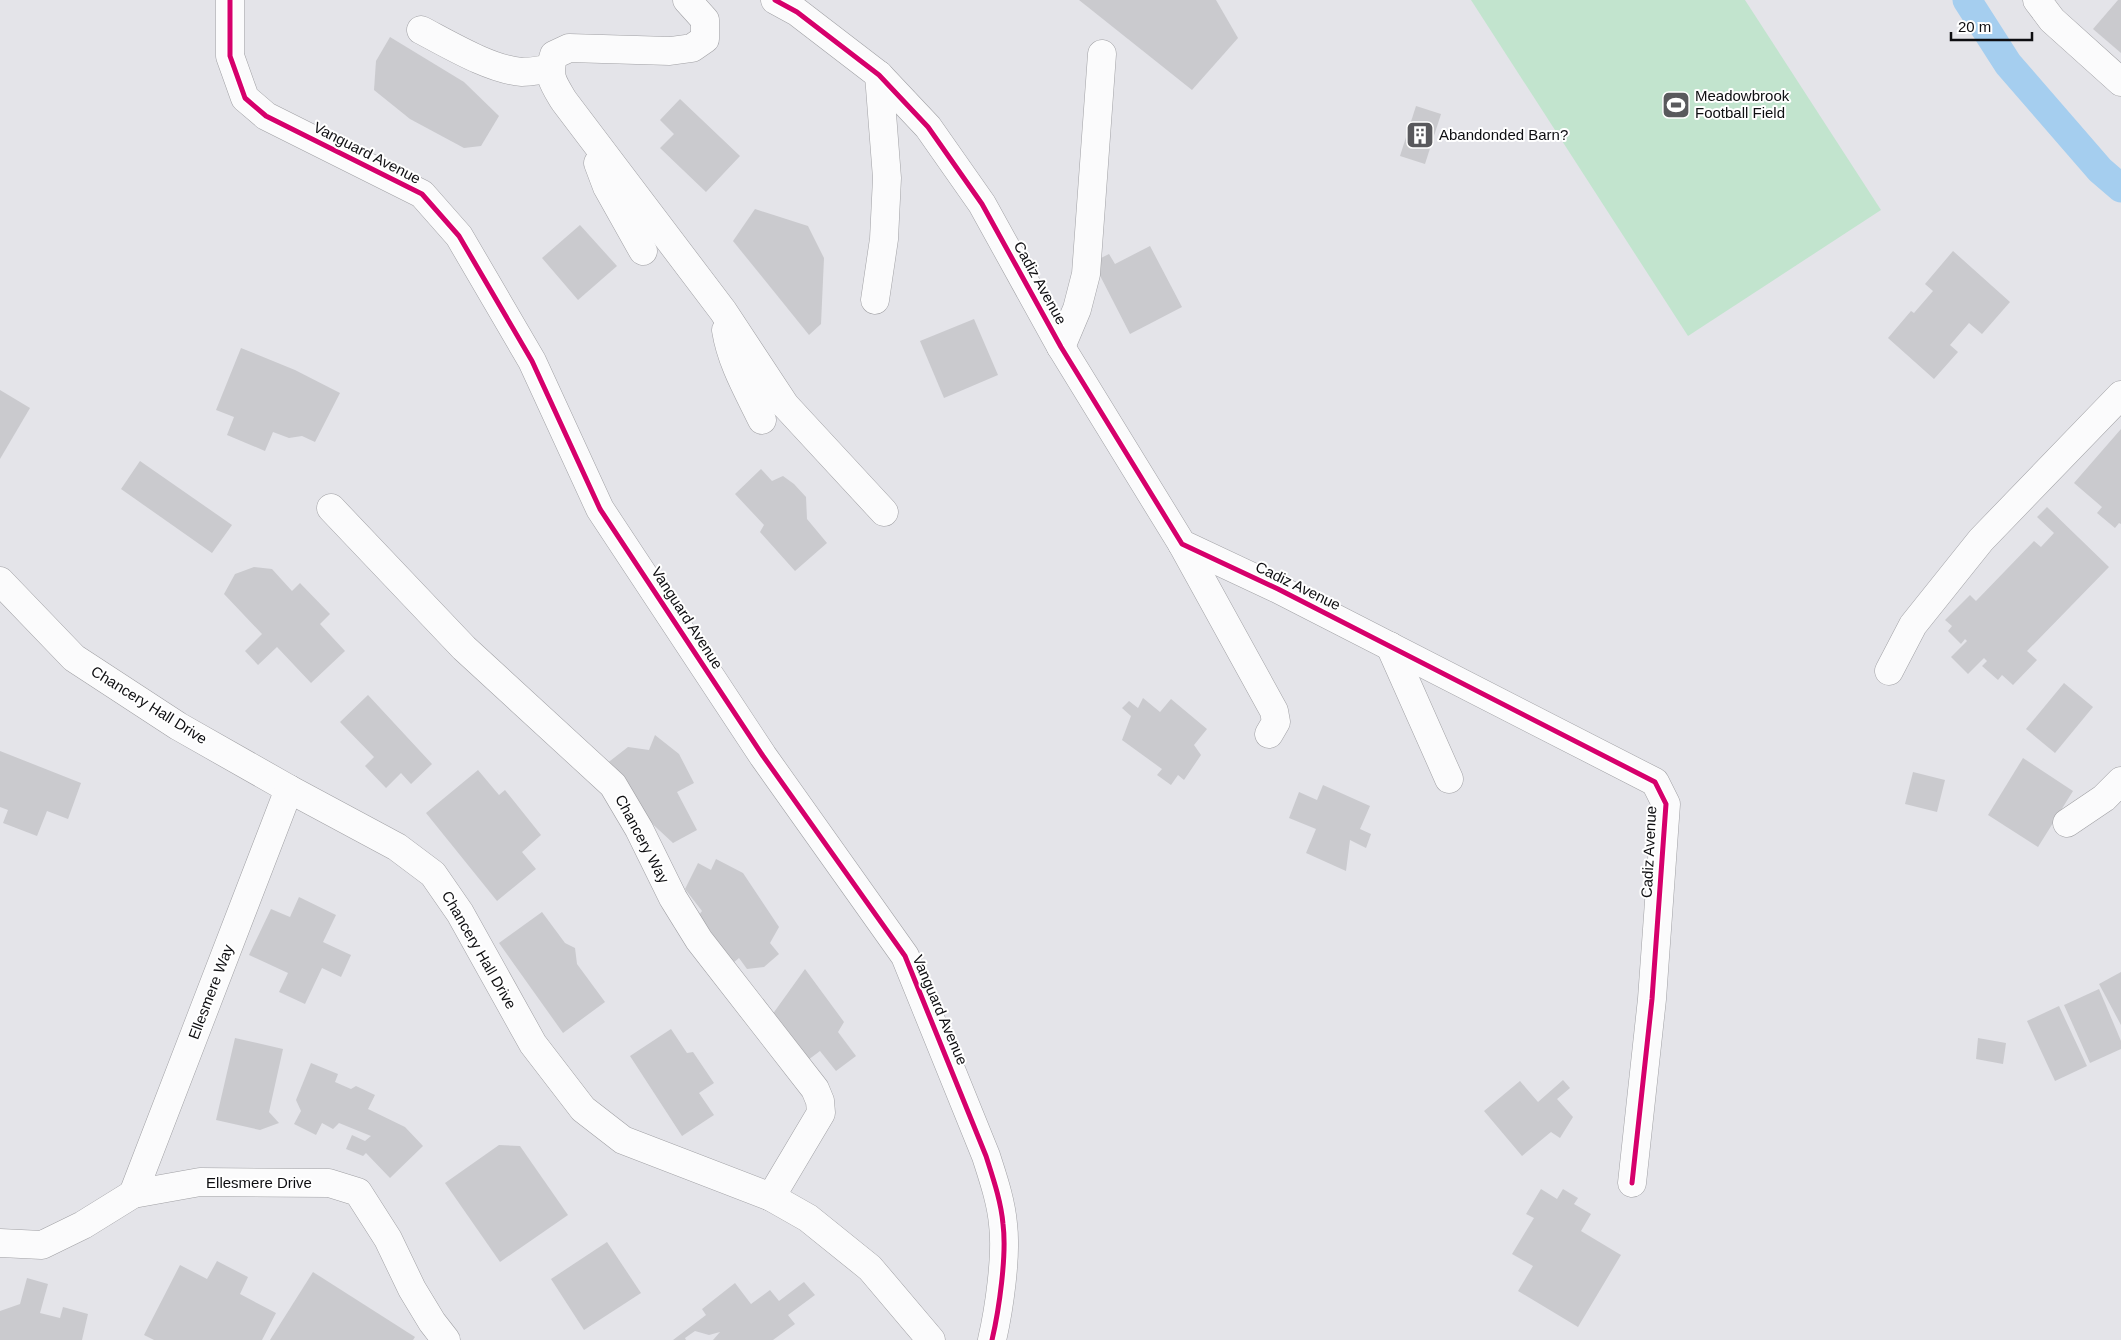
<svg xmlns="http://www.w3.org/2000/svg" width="2121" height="1340" viewBox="0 0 2121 1340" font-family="Arial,sans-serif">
	<rect width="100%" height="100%" fill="#e4e4e9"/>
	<path fill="#c2e4ce" d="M 1471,0 L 1745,0 L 1881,210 L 1688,336 Z"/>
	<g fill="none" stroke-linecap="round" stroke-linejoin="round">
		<path stroke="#a5ceef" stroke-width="29" d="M 1967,0 L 2008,64 L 2100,170 L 2121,188"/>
	</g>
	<g fill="#cacace">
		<path d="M 1079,0 L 1216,0 L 1238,38 L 1192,90 Z"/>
		<path d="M 2118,0 L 2121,0 L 2121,53 L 2093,29 Z"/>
		<path d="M 390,37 L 464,82 L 499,116 L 481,146 L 464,148 L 410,119 L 374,90 L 376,61 Z"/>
		<path d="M 680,99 L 740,156 L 706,192 L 660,148 L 674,134 L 660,120 Z"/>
		<path d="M 1416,106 L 1441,114 L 1425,164 L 1400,156 Z"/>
		<path d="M 755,209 L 808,226 L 824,258 L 821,324 L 809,335 L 733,241 Z"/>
		<path d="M 580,225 L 617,266 L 578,300 L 542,258 Z"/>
		<path d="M 1150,246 L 1182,307 L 1130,334 L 1093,262 L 1109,254 L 1115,264 Z"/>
		<path d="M 1953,251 L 2010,302 L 1982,334 L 1969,323 L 1950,345 L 1958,352 L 1934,379 L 1888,338 L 1911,311 L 1914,313 L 1933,291 L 1925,284 Z"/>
		<path d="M 974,319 L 998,375 L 944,398 L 920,341 Z"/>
		<path d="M 241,348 L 295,370 L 340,393 L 315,442 L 302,436 L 289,438 L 273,432 L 265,451 L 227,435 L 234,417 L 216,410 Z"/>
		<path d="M 0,390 L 30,408 L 0,459 Z"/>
		<path d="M 2121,429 L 2121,524 L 2119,523 L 2115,528 L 2097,513 L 2102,507 L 2074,483 Z"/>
		<path d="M 140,461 L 232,525 L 212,553 L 121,489 Z"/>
		<path d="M 761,469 L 772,481 L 783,476 L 794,484 L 806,497 L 807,519 L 827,543 L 795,571 L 760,532 L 764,525 L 735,494 Z"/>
		<path d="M 2047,507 L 2109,567 L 2027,651 L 2037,660 L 2013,685 L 2002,675 L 1998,680 L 1982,666 L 1987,661 L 1984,658 L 1968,674 L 1951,657 L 1967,641 L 1965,639 L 1961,644 L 1948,631 L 1952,626 L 1945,620 L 1970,595 L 1976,601 L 2034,541 L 2041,547 L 2054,533 L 2037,517 Z"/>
		<path d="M 254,567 L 272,569 L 292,591 L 300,583 L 330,614 L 320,624 L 345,651 L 311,683 L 277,647 L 258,665 L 245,651 L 262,634 L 224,594 L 235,574 Z"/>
		<path d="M 2064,683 L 2093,707 L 2055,753 L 2026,729 Z"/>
		<path d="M 368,695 L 432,764 L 411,784 L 401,773 L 386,788 L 365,766 L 374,757 L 340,722 Z"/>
		<path d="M 1143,698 L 1160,712 L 1171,699 L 1207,729 L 1194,745 L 1201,755 L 1184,780 L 1178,775 L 1171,785 L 1157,775 L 1162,769 L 1122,740 L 1131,716 L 1122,708 L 1129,701 L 1138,708 Z"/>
		<path d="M 655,735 L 679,754 L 694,783 L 677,792 L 697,830 L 673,843 L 645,817 L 601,768 L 628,747 L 649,750 Z"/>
		<path d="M 0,751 L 81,783 L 68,819 L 47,811 L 37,836 L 3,823 L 8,810 L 0,807 Z"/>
		<path d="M 2023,758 L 2073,791 L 2038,847 L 1988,815 Z"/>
		<path d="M 478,770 L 499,795 L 505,790 L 541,835 L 522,852 L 536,869 L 497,901 L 426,813 Z"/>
		<path d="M 1913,772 L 1945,780 L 1937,812 L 1905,804 Z"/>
		<path d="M 1323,785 L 1370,806 L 1360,829 L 1371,834 L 1366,848 L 1350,840 L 1346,871 L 1306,853 L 1316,829 L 1289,818 L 1299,792 L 1317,800 Z"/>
		<path d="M 716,859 L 743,873 L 779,927 L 770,943 L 779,954 L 764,967 L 747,969 L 739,958 L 733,963 L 699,915 L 702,911 L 685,889 L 698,863 L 711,870 Z"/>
		<path d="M 299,897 L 336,915 L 323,942 L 351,955 L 341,977 L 322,968 L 305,1004 L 279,992 L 288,973 L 249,955 L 271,909 L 290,917 Z"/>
		<path d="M 542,912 L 565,943 L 575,948 L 577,964 L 605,1002 L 563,1033 L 499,943 Z"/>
		<path d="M 805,969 L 844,1022 L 838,1032 L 856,1056 L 836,1071 L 820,1051 L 808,1060 L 772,1015 Z"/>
		<path d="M 2121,972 L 2121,1025 L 2099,984 Z"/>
		<path d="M 2099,989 L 2121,1041 L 2121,1049 L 2090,1063 L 2064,1005 Z"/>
		<path d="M 2059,1006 L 2087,1066 L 2055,1081 L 2027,1021 Z"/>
		<path d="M 671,1029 L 687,1053 L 693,1052 L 714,1083 L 699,1093 L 714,1115 L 682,1136 L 630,1056 Z"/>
		<path d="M 235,1038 L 283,1049 L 269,1112 L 279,1123 L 260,1130 L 216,1120 Z"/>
		<path d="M 1978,1038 L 2006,1043 L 2003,1064 L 1976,1059 Z"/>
		<path d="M 311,1063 L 338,1074 L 335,1082 L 351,1089 L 356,1086 L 375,1095 L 368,1109 L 405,1127 L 423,1146 L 390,1178 L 366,1153 L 363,1156 L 346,1149 L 352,1135 L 365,1141 L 371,1136 L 339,1123 L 333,1129 L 322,1123 L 316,1135 L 294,1124 L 301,1111 L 296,1100 Z"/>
		<path d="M 1563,1080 L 1570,1088 L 1557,1099 L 1573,1117 L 1560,1138 L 1551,1132 L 1522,1156 L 1484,1111 L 1520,1081 L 1538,1102 Z"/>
		<path d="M 499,1145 L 520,1146 L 568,1215 L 500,1262 L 445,1183 Z"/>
		<path d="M 1541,1189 L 1557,1199 L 1563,1189 L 1578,1198 L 1574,1204 L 1591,1214 L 1581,1231 L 1621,1255 L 1578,1327 L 1518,1291 L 1533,1266 L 1512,1254 L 1534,1218 L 1526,1214 Z"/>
		<path d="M 607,1242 L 641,1293 L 584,1330 L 551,1279 Z"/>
		<path d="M 217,1261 L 248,1277 L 240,1294 L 276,1313 L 262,1340 L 154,1340 L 144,1335 L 180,1265 L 207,1279 Z"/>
		<path d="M 313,1272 L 415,1337 L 413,1340 L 270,1340 Z"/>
		<path d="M 27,1278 L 48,1284 L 40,1313 L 60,1318 L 63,1307 L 88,1314 L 82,1340 L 0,1340 L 0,1311 L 20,1304 Z"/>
		<path d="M 804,1282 L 815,1295 L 788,1315 L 795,1324 L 773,1340 L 713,1340 L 720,1332 L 709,1335 L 695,1331 L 685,1338 L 686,1340 L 673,1340 L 706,1315 L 702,1309 L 735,1283 L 751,1304 L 770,1290 L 779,1301 Z"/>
	</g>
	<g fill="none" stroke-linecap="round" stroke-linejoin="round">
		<defs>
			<g id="minor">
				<path d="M 230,0 L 230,56 L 245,98 L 266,116 L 422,194 L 459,236 L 532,361 L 600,509 L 763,756 L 905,956 L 986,1156 C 993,1178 1001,1201 1003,1224 C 1007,1255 999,1310 992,1340"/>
				<path d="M 687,0 L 705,20 L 705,39 L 692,48 L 670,51 L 569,48 L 554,55 C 547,76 553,83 564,101 L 723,311 L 785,405 L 884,512"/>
				<path d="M 775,0 L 797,12 L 879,75 L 928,127 L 982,204 L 1061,347 L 1182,544 L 1278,589 L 1655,782 L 1666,804 L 1652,999 L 1632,1183"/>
				<path d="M 2037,0 L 2052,20 L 2121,82"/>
				<path d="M 421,30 C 448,44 491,70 522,72 C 531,72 540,70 549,69"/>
				<path d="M 598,163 L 607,187 L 643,251"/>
				<path d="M 875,300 L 884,239 L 887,178 L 879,75"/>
				<path d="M 726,330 C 731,362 748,391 762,420"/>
				<path d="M 1061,347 L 1077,309 L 1086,274 L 1102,54"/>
				<path d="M 331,508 L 464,648 L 613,785 L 639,829 L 673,898 L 699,940 L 815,1089 L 820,1101 L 821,1113 L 771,1197"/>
				<path d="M 1182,544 L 1274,711 L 1276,722 L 1269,734"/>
				<path d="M 0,581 L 74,658 L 178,726 L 289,789 L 397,847 L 433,874 L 460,913 L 533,1044 L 583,1109 L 623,1140 L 771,1197 L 808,1218 L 870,1268 L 931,1340"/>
				<path d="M 1390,646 L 1449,779"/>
				<path d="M 1889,671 L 1913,625 L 1981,540 L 2121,395"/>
				<path d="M 2067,823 L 2104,798 L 2121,781"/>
				<path d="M 133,1194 L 289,789"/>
				<path d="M 0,1243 L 42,1245 L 83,1225 L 133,1194 L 200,1182 L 329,1183 L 358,1192 L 388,1239 L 412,1289 L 432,1322 L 446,1340"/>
			</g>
		</defs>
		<use href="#minor" stroke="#a0a0a4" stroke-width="29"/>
		<use href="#minor" stroke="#fbfbfc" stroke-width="28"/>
		<defs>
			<g id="cycleway">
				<path d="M 230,0 L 230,56 L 245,98 L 266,116 L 422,194 L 459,236 L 532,361 L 600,509 L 763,756 L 905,956 L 986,1156 C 993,1178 1001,1201 1003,1224 C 1007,1255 999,1310 992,1340"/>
				<path d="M 775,0 L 797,12 L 879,75 L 928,127 L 982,204 L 1061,347 L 1182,544 L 1278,589 L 1655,782 L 1666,804 L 1652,999 L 1632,1183"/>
			</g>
		</defs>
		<use href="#cycleway" stroke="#fff" stroke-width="8"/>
		<use href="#cycleway" stroke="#d6006c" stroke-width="5"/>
	</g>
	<defs>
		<symbol id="stadium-square" viewBox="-11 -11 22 22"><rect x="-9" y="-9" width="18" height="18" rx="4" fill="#59595d" stroke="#fff"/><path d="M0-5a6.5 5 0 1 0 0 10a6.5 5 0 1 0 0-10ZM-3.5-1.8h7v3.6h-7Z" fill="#fff"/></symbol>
		<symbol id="building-square" viewBox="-11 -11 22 22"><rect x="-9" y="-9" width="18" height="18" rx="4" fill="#59595d" stroke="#fff"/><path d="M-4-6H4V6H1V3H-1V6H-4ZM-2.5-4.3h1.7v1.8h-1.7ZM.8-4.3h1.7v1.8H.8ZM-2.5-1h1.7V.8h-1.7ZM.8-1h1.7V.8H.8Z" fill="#fff"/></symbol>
	</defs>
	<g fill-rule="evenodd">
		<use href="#stadium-square" x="1660" y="89" width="32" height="32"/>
		<use href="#building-square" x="1404" y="119" width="32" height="32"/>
	</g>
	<g text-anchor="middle" stroke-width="4" stroke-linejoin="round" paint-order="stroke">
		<g font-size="15" fill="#0e0e11" stroke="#fff" text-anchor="start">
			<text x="1695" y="101">Meadowbrook<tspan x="1695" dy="17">Football Field</tspan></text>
			<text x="1439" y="140">Abandonded Barn?</text>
		</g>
		<g font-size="15" fill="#0e0e11" stroke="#fff">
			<text transform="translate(367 153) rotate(27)" y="5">Vanguard Avenue</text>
			<text transform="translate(1040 283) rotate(61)" y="5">Cadiz Avenue</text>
			<text transform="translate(1298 586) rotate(26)" y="5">Cadiz Avenue</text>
			<text transform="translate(687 618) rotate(57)" y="5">Vanguard Avenue</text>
			<text transform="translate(149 705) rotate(32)" y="5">Chancery Hall Drive</text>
			<text transform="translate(642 839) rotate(62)" y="5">Chancery Way</text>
			<text transform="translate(1649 852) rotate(-87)" y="5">Cadiz Avenue</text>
			<text transform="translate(479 950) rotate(60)" y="5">Chancery Hall Drive</text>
			<text transform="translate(211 992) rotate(-69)" y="5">Ellesmere Way</text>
			<text transform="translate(940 1010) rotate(67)" y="5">Vanguard Avenue</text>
			<text x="259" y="1188">Ellesmere Drive</text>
		</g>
	</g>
	<path d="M1951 32v8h81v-8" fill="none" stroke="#0e0e11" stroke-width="2.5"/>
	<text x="1958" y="32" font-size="15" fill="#0e0e11" stroke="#ffffff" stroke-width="4" paint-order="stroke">20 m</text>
</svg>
